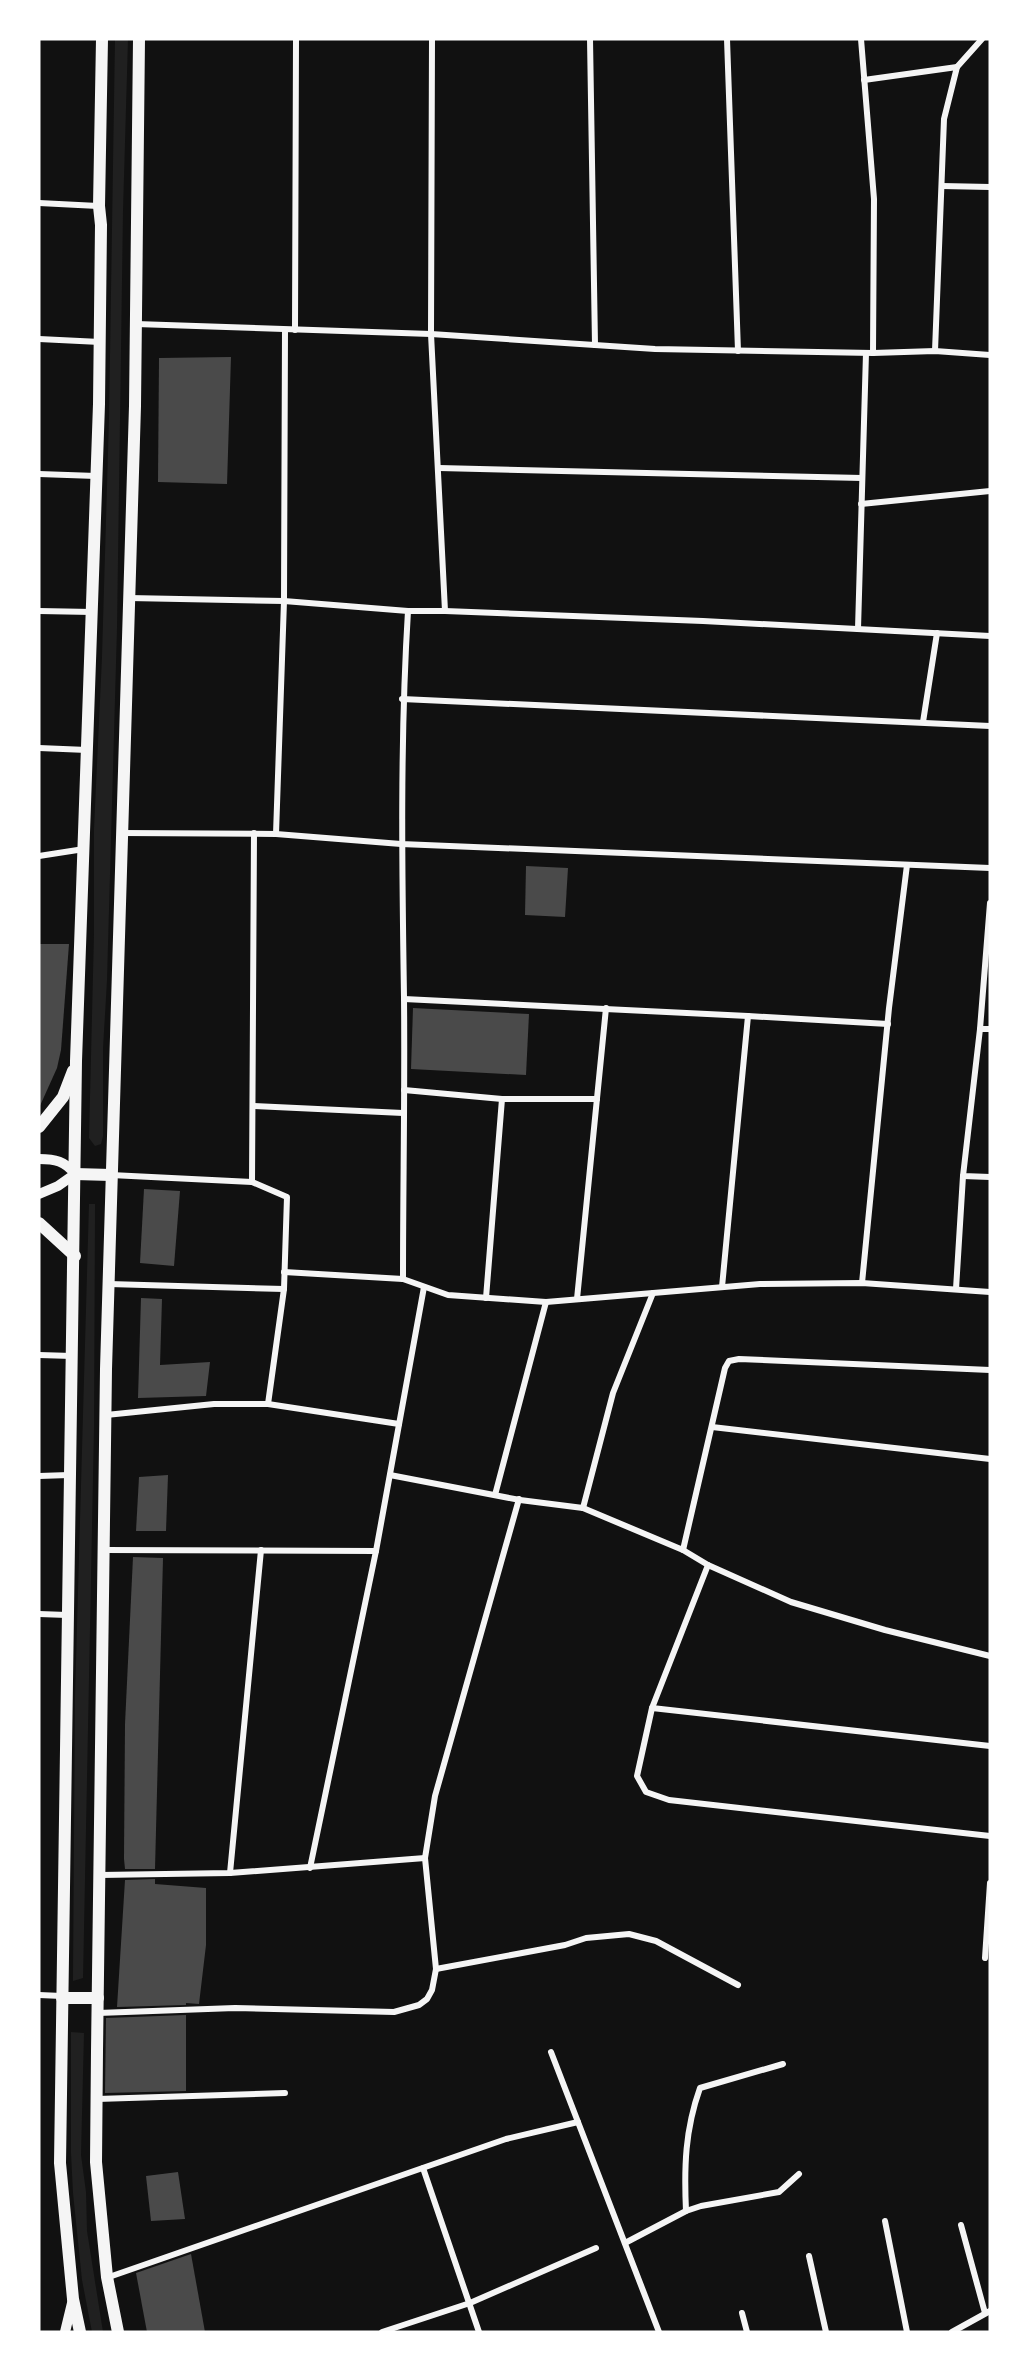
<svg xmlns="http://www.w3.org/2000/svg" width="1029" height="2371" viewBox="0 0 1029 2371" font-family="'PT Sans',sans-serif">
	<rect width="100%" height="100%" fill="#111"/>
	<g fill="#202020">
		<path d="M 115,39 L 128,39 L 123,211 L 117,628 L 107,980 L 103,1049 L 103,1136 L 101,1144 L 95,1146 L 89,1138 L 94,934 L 94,829 L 102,657 L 109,418 Z"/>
		<path d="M 89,1204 L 95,1204 L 94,1426 L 83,1978 L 73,1981 L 75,1698 Z"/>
		<path d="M 71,2032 L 84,2033 L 81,2155 L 86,2192 L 87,2231 L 103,2332 L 92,2332 L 82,2280 L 73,2193 L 71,2153 Z"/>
	</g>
	<g fill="#4a4a4a">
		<path d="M 231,357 L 227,484 L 158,482 L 159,358 Z"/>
		<path d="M 526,866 L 568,868 L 565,917 L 525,915 Z"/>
		<path d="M 39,944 L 69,944 L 61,1050 L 57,1068 L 39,1108 Z"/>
		<path d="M 413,1008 L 529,1014 L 526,1075 L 411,1069 Z"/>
		<path d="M 144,1189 L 180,1191 L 174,1266 L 140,1263 Z"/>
		<path d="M 141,1298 L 162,1299 L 160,1365 L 210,1362 L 206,1396 L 138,1398 Z"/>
		<path d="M 168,1475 L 166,1531 L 136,1531 L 139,1477 Z"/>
		<path d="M 133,1557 L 163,1558 L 155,1869 L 125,1869 L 124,1859 L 125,1724 Z"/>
		<path d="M 155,1879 L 155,1884 L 206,1888 L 206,1945 L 199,2004 L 186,2003 L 186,2005 L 117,2007 L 125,1880 Z"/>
		<path d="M 186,2015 L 186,2091 L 105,2093 L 106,2018 Z"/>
		<path d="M 178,2172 L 185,2219 L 151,2221 L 146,2176 Z"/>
		<path d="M 191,2254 L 205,2332 L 147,2332 L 136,2273 Z"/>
	</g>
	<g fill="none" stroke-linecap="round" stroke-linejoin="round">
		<g stroke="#f5f5f5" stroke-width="6">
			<path d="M 432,39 L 431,334 L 445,611"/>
			<path d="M 590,39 L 595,345"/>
			<path d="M 727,39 L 738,351"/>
			<path d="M 861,39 L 874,199 L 873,353"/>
			<path d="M 864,80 L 957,67"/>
			<path d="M 942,186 L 990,187"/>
			<path d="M 39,203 L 98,206"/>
			<path d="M 136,324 L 431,334 L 655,349 L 873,353 L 935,351 L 990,355"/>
			<path d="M 295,330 L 296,39"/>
			<path d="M 39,339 L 100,342"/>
			<path d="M 935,351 L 944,119 L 957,67 L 982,39"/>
			<path d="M 439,468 L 862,478"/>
			<path d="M 39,474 L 96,476"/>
			<path d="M 861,504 L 990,491"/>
			<path d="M 129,598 L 284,601 L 408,611 L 445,611 L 703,621 L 990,636"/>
			<path d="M 39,611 L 92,612"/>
			<path d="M 858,629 L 866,353"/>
			<path d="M 402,699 L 990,726"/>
			<path d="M 923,722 L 937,633"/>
			<path d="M 39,748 L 87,750"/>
			<path d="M 122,833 L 276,834 L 401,844 L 990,868"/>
			<path d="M 276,834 L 284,601 L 285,330"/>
			<path d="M 39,856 L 84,849"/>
			<path d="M 990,903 L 980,1029 L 990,1029"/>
			<path d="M 404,999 L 748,1016"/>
			<path d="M 980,1029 L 963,1176 L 990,1177"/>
			<path d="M 404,1090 L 502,1099 L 597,1099"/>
			<path d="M 253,1106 L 403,1113"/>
			<path d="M 111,1175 L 252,1182 L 287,1197 L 284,1289 L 268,1404"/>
			<path d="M 252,1182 L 254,833"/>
			<path d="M 284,1272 L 403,1279 L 448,1295 L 546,1302 L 760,1284 L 862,1283 L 990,1292"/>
			<path d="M 403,1279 C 403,1185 405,1091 404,997 C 402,868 400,740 408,611"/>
			<path d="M 862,1283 L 889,1008 L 907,865"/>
			<path d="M 109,1284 L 284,1289"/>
			<path d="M 722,1287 L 748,1016 L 888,1024"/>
			<path d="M 956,1289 L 963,1176"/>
			<path d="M 486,1298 L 502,1099"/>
			<path d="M 577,1299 L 606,1008"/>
			<path d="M 39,1355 L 72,1356"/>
			<path d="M 106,1415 L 214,1404 L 268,1404 L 399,1424"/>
			<path d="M 712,1427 L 990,1459"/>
			<path d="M 390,1475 L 520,1500 L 583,1508 L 683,1550 L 708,1565 L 791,1602 L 885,1630 L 990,1656"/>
			<path d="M 39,1476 L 69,1475"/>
			<path d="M 495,1495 L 546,1302"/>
			<path d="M 583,1508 L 613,1393 L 653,1293"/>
			<path d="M 104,1550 L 376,1551"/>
			<path d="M 683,1550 L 725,1368 L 729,1361 L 739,1359 L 990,1370"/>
			<path d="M 708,1565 L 652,1708 L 637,1776 L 646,1792 L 669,1800 L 990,1836"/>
			<path d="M 39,1614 L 67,1615"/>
			<path d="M 652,1708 L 990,1746"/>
			<path d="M 310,1868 L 376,1551 L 424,1287"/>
			<path d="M 230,1873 L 261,1550"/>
			<path d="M 100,1875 L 230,1873 L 425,1858"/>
			<path d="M 985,1958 L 990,1883"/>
			<path d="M 436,1969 L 565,1945 L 586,1938 L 629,1934 L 656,1941 L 738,1985"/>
			<path d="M 39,1995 L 62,1996"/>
			<path d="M 98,2013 L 235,2008 L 394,2012 L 419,2005 L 427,1999 L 432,1990 L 436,1969 L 425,1858 L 435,1796 L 519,1499"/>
			<path d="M 551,2052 L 659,2332"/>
			<path d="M 97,2099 L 285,2093"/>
			<path d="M 423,2168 L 479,2332"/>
			<path d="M 686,2211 C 684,2167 685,2130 700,2088 L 783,2064"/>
			<path d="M 885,2221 L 907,2332"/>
			<path d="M 961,2225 L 985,2313"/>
			<path d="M 625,2243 L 686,2211 L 701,2206 L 779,2192 L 799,2174"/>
			<path d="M 809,2256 L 826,2332"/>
			<path d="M 109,2277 L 506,2139 L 578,2122"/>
			<path d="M 742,2313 L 747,2332"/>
			<path d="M 382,2332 L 470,2303 L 596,2248"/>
			<path d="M 952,2332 L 990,2311"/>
		</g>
		<path stroke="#f5f5f5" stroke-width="10" d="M 65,2332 L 73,2299"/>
		<path stroke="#f5f5f5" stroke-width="10" d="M 39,1159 C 55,1159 65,1161 75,1174 L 58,1186 L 39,1194"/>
		<g stroke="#f5f5f5" stroke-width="12">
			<path d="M 39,1127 L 63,1097 L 73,1071"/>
			<path d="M 75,1174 L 111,1175"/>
			<path d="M 39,1223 L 75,1256"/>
			<path d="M 62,1998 L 98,1998"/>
			<path d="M 80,2332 L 73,2299 L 60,2163 L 76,1061 L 99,404 L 101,225 L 99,206 L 102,39"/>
			<path d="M 118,2332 L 107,2277 L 96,2162 L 97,2051 L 106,1369 L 135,406 L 139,39"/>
		</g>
	</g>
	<rect width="1029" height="2371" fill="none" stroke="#ffffff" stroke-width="81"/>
</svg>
